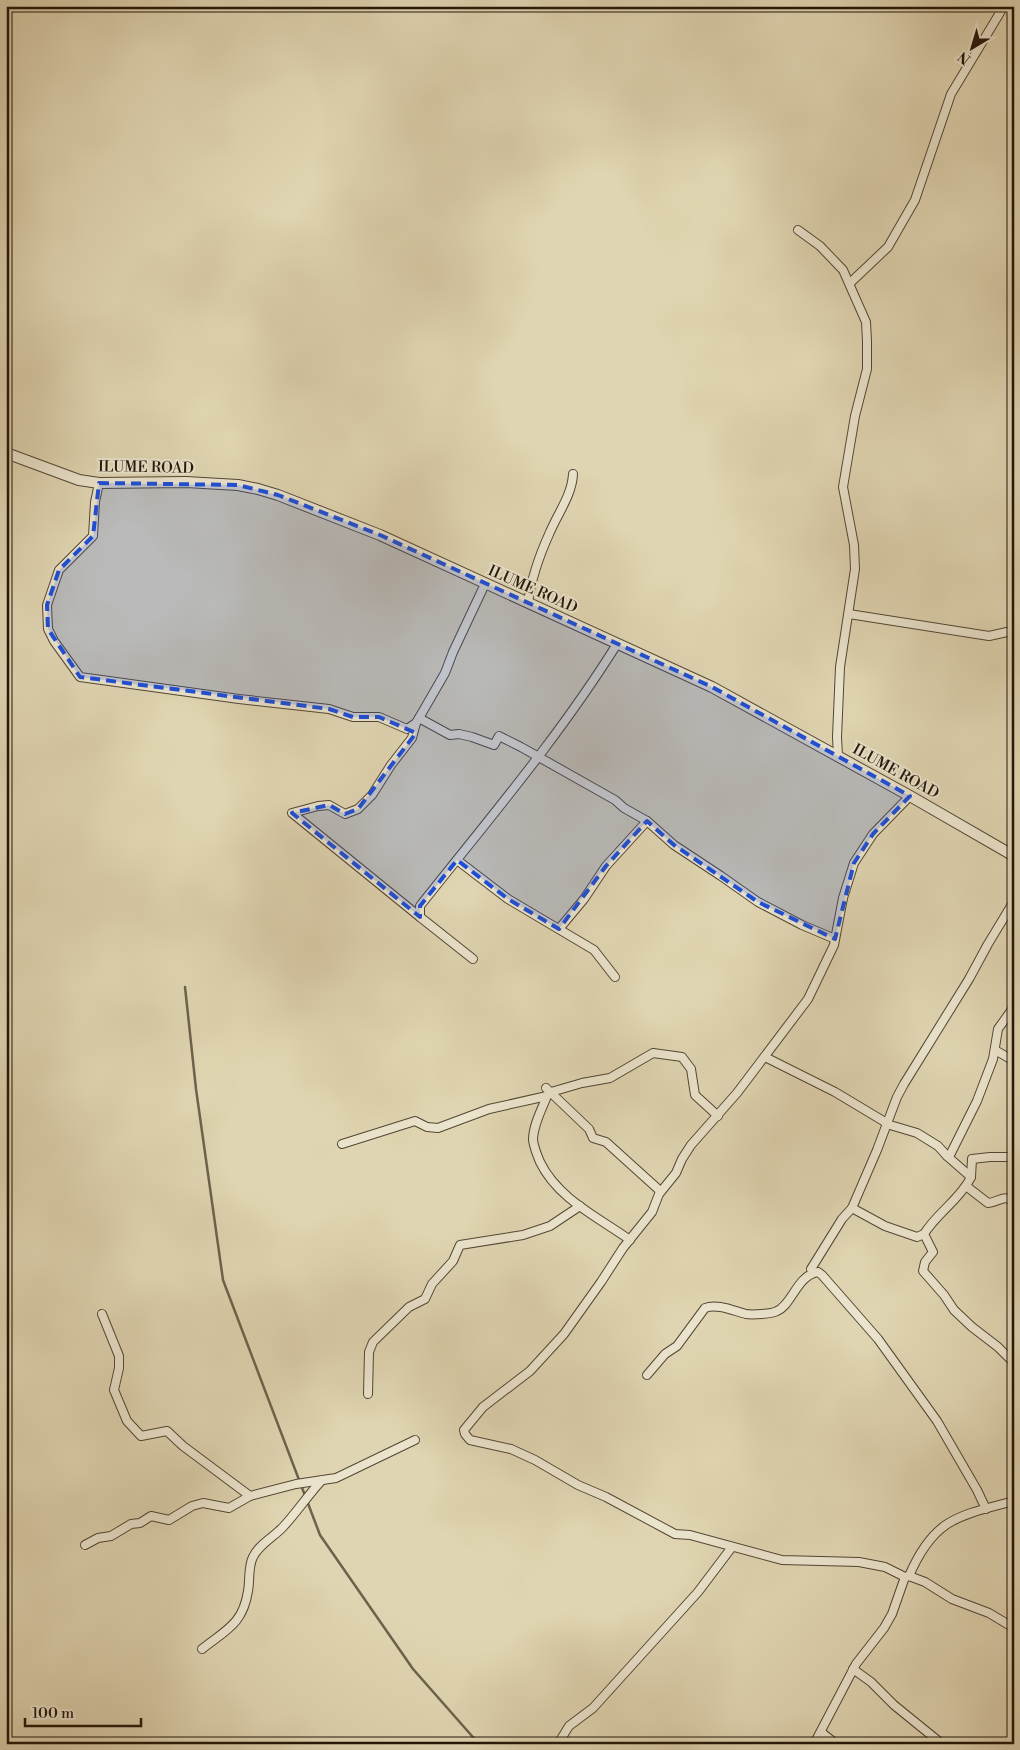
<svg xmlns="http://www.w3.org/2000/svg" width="1020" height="1750" viewBox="0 0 1020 1750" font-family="'Libre Bodoni',serif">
	<rect width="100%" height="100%" fill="#e0d5b2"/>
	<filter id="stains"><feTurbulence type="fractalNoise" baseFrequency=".004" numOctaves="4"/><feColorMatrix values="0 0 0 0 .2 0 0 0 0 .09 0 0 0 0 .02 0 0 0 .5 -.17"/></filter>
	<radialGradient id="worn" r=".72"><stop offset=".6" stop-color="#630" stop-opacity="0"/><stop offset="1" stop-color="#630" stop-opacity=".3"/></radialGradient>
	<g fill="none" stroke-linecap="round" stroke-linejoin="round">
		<path stroke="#6d624c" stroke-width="2.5" d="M 185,987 L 196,1089 L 223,1280 L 320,1535 L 413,1669 L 479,1744"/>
		<defs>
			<g id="minor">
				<path d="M 798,230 L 820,246 L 843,270 L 866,322 L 867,341 L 867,369 L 855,416 L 843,487 L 854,545 L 855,569 L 840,667 L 837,737 L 838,756"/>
				<path d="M 850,283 L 888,247 L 915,200 L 951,94 L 1004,6"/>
				<path d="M 99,483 L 95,502 L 93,536 L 59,570 L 47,605 L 48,629 L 54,641 L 80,677 L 239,699 L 329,709 L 353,717 L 379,717 L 407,729 L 416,723 L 419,718 L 450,735 L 459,734 L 472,737 L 494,745 L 499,736 L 521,747 L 615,800 L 624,808 L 647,821 L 674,845 L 721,876 L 758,902 L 802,925 L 835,939"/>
				<path d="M 528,603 C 531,579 540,554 550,532 C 558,513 572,495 573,474"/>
				<path d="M 849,614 L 989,636 L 1007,632 L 1014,634"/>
				<path d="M 419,718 L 445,673 L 453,652 L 485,584"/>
				<path d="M 416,723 L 412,738 L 391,765 L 372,795 L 358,809 L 345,814 L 329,805 L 318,806 L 292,813 L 420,917"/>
				<path d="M 910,796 L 873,834 L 854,863 L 843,898 L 834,945 L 808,999 L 737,1093 L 691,1145 L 682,1159 L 676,1173 L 659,1194 L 652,1212 L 623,1248 L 601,1282 L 564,1334 L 530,1371 L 483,1407 L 464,1430 L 465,1434 L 470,1440 L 511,1449 L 535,1460 L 578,1485 L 606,1497 L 675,1534 L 690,1535 L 782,1560 L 859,1562 L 885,1567 L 905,1577 L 909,1576 L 925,1582 L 952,1599 L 989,1613 L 1014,1628"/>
				<path d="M 457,860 L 508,899 L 594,950 L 615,977"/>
				<path d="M 559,929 L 584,899 L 606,866 L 647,821"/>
				<path d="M 473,959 L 420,917 L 420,906 C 488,820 559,737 617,644"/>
				<path d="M 995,1050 L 1014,1061"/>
				<path d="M 765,1057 L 835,1092 L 890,1125 L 917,1133 L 938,1146 L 947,1156 L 950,1155 L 977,1101 L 993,1059 L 998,1029 L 1013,1008 L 1014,1000"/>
				<path d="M 546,1088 L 589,1129 L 593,1138 L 606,1142 L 658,1189"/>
				<path d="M 547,1096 C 542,1109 533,1125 533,1140 C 534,1147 537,1155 540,1162 C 558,1199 598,1217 630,1240"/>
				<path d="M 342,1144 L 415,1121 L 427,1127 L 438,1128 L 489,1109 L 547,1096 L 551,1092 L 582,1083 L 610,1078 L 653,1053 L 682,1057 L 691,1069 L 695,1095 L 718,1116"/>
				<path d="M 947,1156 L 971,1177 L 970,1179 C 959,1200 937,1213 924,1234 L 933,1252 L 925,1262 L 923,1271 L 944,1295 L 954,1310 L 972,1327 L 998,1347 L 1014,1363"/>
				<path d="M 971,1177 L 972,1159 L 990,1157 L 1014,1157"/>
				<path d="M 966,1186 L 988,1203 C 999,1202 1003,1194 1014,1201"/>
				<path d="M 852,1208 L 885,1226 L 917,1237 L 924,1234"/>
				<path d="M 811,1269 L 842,1219 L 852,1208 L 877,1150 L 897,1097 L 904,1084 L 969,979 L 988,944 L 1014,901"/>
				<path d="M 102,1314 L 119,1356 L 119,1368 L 114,1390 L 127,1421 L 141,1436 L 167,1431 L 183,1446 L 250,1496 L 296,1484 L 336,1478 L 415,1440"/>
				<path d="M 647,1375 L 665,1354 L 677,1346 L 705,1308 C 717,1303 734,1311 746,1314 C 752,1315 772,1314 777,1311 C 792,1305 797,1275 818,1272 L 822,1275 L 878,1339 L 937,1421 L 977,1490 L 986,1509"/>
				<path d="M 368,1394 L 369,1352 L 373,1342 L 409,1307 L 425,1299 L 432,1284 L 453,1261 L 460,1245 L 523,1235 L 550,1226 L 580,1206"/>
				<path d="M 85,1545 L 98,1538 L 111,1536 L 131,1524 L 140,1523 L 151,1516 L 169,1520 L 192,1506 L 203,1503 L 229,1508 L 250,1496"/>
				<path d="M 909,1576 C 934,1518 958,1516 1014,1501"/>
				<path d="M 202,1649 C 226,1630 243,1624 248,1591 C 250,1581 248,1566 253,1557 C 259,1544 274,1537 283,1527 C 297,1512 308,1495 322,1480"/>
				<path d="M 853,1669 L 871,1682 L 894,1705 L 942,1744"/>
				<path d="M 821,1732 L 836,1744"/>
				<path d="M 558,1744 L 569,1726 L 593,1708 L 698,1592 L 732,1547"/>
				<path d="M 814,1744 L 856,1664 L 884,1628 L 892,1614 L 905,1577"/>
			</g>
			<path id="tertiary" d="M 6,453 L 79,480 L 99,483 L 186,482 L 238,485 L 258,489 L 278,495 L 380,535 L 712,687 L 910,796 L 1014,856"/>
		</defs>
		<use href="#minor" stroke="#524633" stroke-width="10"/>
		<use href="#tertiary" stroke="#524633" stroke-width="12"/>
		<use href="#minor" stroke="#ebe4cd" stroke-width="8"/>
		<use href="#tertiary" stroke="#ebe4cd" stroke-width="10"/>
	</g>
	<path fill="#1d4ed8" fill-opacity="0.2" stroke="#1d4ed8" stroke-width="4" stroke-dasharray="10 6" stroke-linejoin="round" d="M 99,483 L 238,485 L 278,495 L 380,535 L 712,687 L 910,796 L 873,834 L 854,863 L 835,939 L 758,902 L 674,845 L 647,821 L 606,866 L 559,929 L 508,899 L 457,860 L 420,906 L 420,917 L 292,813 L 329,805 L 345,814 L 358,809 L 416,733 L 379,717 L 353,717 L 329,709 L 80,677 L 48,629 L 47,605 L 59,570 L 93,536 Z"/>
	<g text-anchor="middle" stroke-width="4" stroke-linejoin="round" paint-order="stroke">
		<g font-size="15" fill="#221609" stroke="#ebe4cd">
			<text transform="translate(146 467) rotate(1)" y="5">ILUME ROAD</text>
			<text transform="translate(533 589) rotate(24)" y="5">ILUME ROAD</text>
			<text transform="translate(896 771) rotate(29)" y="5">ILUME ROAD</text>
		</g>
	</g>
	<rect width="1020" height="1750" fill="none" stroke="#e0d5b2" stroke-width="25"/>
	<rect x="8" y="8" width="1005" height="1735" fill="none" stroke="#221609" stroke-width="2.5"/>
	<rect x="12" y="12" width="995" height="1725" fill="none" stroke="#221609"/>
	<g transform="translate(972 48) rotate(218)" stroke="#ebe4cd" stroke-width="4" paint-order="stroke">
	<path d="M0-4L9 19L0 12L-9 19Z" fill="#221609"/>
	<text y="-8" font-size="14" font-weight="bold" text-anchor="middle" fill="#221609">N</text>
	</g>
	<path d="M25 1718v8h116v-8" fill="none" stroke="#221609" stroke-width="2.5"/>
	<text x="32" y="1718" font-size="15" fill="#221609" stroke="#ebe4cd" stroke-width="4" paint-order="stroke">100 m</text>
	<rect width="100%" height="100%" filter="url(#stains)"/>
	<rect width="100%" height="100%" fill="url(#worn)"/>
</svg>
